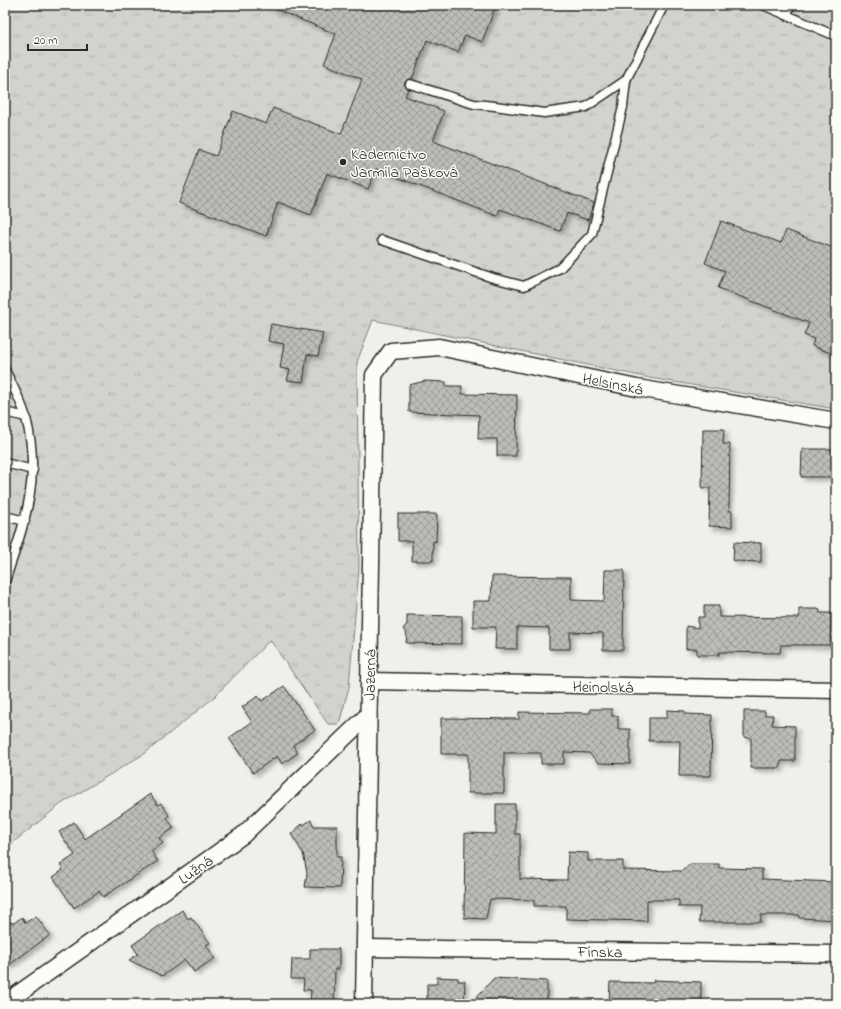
<svg xmlns="http://www.w3.org/2000/svg" width="841" height="1009" viewBox="0 0 841 1009" font-family="'Indie Flower',sans-serif">
	<defs>
		<pattern id="grass-tufts" width="24" height="20" patternUnits="userSpaceOnUse"><rect width="24" height="20" fill="#d3d2cf"/><path d="M3 7l-1-3M5 7V3M7 7l1-3M15 17l-1-3M17 17v-4M19 17l1-3" fill="none" stroke="#b5b4b2"/></pattern>
		<pattern id="building-cross-hatch" width="8" height="8" patternUnits="userSpaceOnUse"><rect width="8" height="8" fill="#bdbcb8"/><path d="M0 0l8 8M0 8l8-8" fill="none" stroke="#9a9996"/></pattern>
		<filter id="shadow"><feDropShadow dx="3.5" dy="3.5" stdDeviation="2" flood-color="#0004"/></filter>
	</defs>
	<rect width="100%" height="100%" fill="#f0efeb"/>
	<filter id="ink" filterUnits="userSpaceOnUse"><feTurbulence type="fractalNoise" baseFrequency=".025" numOctaves="2"/><feDisplacementMap in="SourceGraphic" scale="8" xChannelSelector="R" yChannelSelector="G"/><feConvolveMatrix kernelMatrix="1 2 1 2 8 2 1 2 1" color-interpolation-filters="sRGB"/></filter>
	<g filter="url(#ink)">
		<path fill="url(#grass-tufts)" stroke="#7f7e7d" d="M 5,5 L 836,5 L 836,409 L 650,378 L 373,320 L 357,362 L 359,568 L 349,687 L 339,724 L 328,724 L 270,640 L 213,698 L 144,754 L 61,804 L 5,849 Z"/>
		<g fill="url(#building-cross-hatch)" stroke="#2b2b2b" filter="url(#shadow)">
			<path d="M 265,5 L 496,5 L 482,42 L 465,35 L 458,52 L 427,40 L 412,79 L 408,79 L 405,82 L 405,86 L 408,89 L 405,96 L 444,111 L 433,141 L 594,203 L 588,220 L 567,213 L 560,231 L 500,209 L 497,216 L 376,169 L 368,189 L 327,173 L 311,215 L 278,202 L 266,236 L 179,203 L 199,150 L 216,156 L 233,111 L 266,124 L 273,108 L 341,134 L 362,79 L 324,64 L 336,34 Z"/>
			<path d="M 721,221 L 781,243 L 786,230 L 836,249 L 836,355 L 812,346 L 814,339 L 804,335 L 809,323 L 718,288 L 725,271 L 705,263 Z"/>
			<path d="M 271,324 L 323,333 L 318,356 L 307,354 L 303,382 L 287,380 L 290,370 L 280,368 L 284,344 L 268,341 Z"/>
			<path d="M 425,381 L 446,382 L 446,386 L 462,386 L 462,394 L 517,395 L 516,456 L 497,456 L 497,439 L 478,439 L 479,415 L 409,412 L 409,385 Z"/>
			<path d="M 703,429 L 724,429 L 723,444 L 730,444 L 729,511 L 732,511 L 732,527 L 709,526 L 710,488 L 702,488 Z"/>
			<path d="M 802,449 L 835,449 L 835,477 L 801,477 Z"/>
			<path d="M 398,514 L 437,514 L 436,542 L 433,541 L 433,561 L 412,561 L 412,541 L 398,541 Z"/>
			<path d="M 734,542 L 761,543 L 761,562 L 733,561 Z"/>
			<path d="M 605,570 L 624,570 L 623,650 L 603,650 L 603,633 L 570,632 L 570,649 L 549,649 L 549,628 L 517,627 L 517,649 L 495,649 L 496,627 L 473,627 L 473,601 L 491,601 L 492,576 L 571,577 L 571,600 L 604,601 Z"/>
			<path d="M 704,606 L 719,606 L 719,617 L 799,618 L 799,609 L 819,609 L 820,613 L 831,613 L 830,645 L 781,645 L 780,653 L 719,652 L 719,655 L 697,655 L 697,649 L 686,649 L 686,626 L 698,628 L 698,617 L 704,617 Z"/>
			<path d="M 407,615 L 462,616 L 462,644 L 406,643 L 407,634 L 403,629 L 407,624 Z"/>
			<path d="M 284,686 L 315,730 L 293,745 L 298,753 L 282,764 L 277,756 L 253,773 L 229,738 L 252,722 L 242,707 L 258,696 L 262,701 Z"/>
			<path d="M 590,709 L 612,709 L 612,716 L 618,716 L 618,729 L 630,729 L 630,764 L 598,763 L 589,753 L 564,752 L 564,764 L 541,764 L 541,753 L 504,753 L 504,793 L 468,793 L 468,754 L 441,754 L 441,718 L 519,719 L 519,712 L 590,713 Z"/>
			<path d="M 667,710 L 685,711 L 685,714 L 712,715 L 711,776 L 679,776 L 680,741 L 649,741 L 649,718 L 667,718 Z"/>
			<path d="M 744,711 L 765,711 L 765,715 L 773,715 L 772,725 L 795,726 L 795,761 L 781,761 L 780,768 L 751,768 L 751,738 L 744,737 Z"/>
			<path d="M 150,794 L 158,805 L 161,803 L 169,815 L 167,818 L 174,828 L 159,838 L 163,843 L 151,851 L 158,861 L 103,897 L 99,891 L 74,908 L 53,877 L 63,870 L 60,865 L 75,855 L 59,832 L 74,822 L 85,839 Z"/>
			<path d="M 496,804 L 515,804 L 515,834 L 520,834 L 520,879 L 567,880 L 568,852 L 588,853 L 588,861 L 623,861 L 623,870 L 682,871 L 690,864 L 719,864 L 719,868 L 762,869 L 762,879 L 836,882 L 836,920 L 799,918 L 799,915 L 761,915 L 761,922 L 699,922 L 700,907 L 679,907 L 679,900 L 647,900 L 647,921 L 566,919 L 566,906 L 534,906 L 534,900 L 490,899 L 486,919 L 464,918 L 465,833 L 496,834 Z"/>
			<path d="M 311,820 L 314,826 L 337,826 L 337,857 L 341,857 L 340,888 L 305,887 L 307,873 L 303,853 L 291,834 L 302,824 L 303,825 Z"/>
			<path d="M 182,910 L 188,919 L 191,917 L 210,943 L 206,945 L 215,958 L 194,972 L 185,960 L 162,976 L 129,960 L 138,954 L 132,945 Z"/>
			<path d="M 36,916 L 50,935 L 5,968 L 5,933 L 9,922 L 14,923 L 22,917 L 25,923 Z"/>
			<path d="M 310,949 L 339,949 L 339,969 L 335,969 L 334,1004 L 310,1004 L 311,990 L 303,990 L 304,979 L 291,979 L 292,959 L 310,959 Z"/>
			<path d="M 437,977 L 458,978 L 458,981 L 465,981 L 464,1004 L 427,1004 L 427,984 L 437,984 Z"/>
			<path d="M 494,978 L 547,981 L 547,1004 L 470,1004 Z"/>
			<path d="M 654,980 L 701,982 L 701,1004 L 609,1004 L 610,982 L 653,983 Z"/>
		</g>
		<g fill="none" stroke-linecap="round" stroke-linejoin="round">
			<defs>
				<g id="service">
					<path d="M 763,5 L 836,36"/>
					<path d="M 786,15 L 791,5"/>
					<path d="M 410,84 L 474,104 L 495,106 L 544,113 L 586,107 L 626,80 L 664,5"/>
					<path d="M 382,240 L 493,278 L 524,286 L 560,268 L 592,234 L 623,107 L 626,80"/>
					<path d="M 5,370 C 12,385 22,402 26,418 C 42,479 24,524 5,581"/>
					<path d="M 5,412 L 26,417"/>
					<path d="M 5,463 L 33,470"/>
					<path d="M 5,516 L 25,521"/>
				</g>
				<g id="minor">
					<path d="M 369,681 L 836,690"/>
					<path d="M 365,948 L 836,954"/>
					<path d="M 5,1003 L 243,835 L 368,715"/>
					<path d="M 364,1004 L 374,375 L 391,351 L 439,347 L 637,388 L 836,421"/>
				</g>
			</defs>
			<use href="#service" stroke="#2b2b2b" stroke-width="11"/>
			<use href="#minor" stroke="#2b2b2b" stroke-width="19"/>
			<use href="#service" stroke="#fdfcf7" stroke-width="8"/>
			<use href="#minor" stroke="#fdfcf7" stroke-width="16"/>
		</g>
	</g>
	<circle fill="#2b2b2b" stroke="#fdfcf7" stroke-width="1.5" cx="343" cy="162" r="4"/>
	<g text-anchor="middle" stroke-width="3" stroke-linejoin="round" paint-order="stroke">
		<g font-size="16" fill="#2b2b2b" stroke="#fdfcf7" text-anchor="start">
			<text x="351" y="159">Kaderníctvo<tspan x="351" dy="18">Jarmila Pašková</tspan></text>
		</g>
		<g font-size="16" fill="#2b2b2b" stroke="#fdfcf7">
			<text transform="translate(613 383) rotate(11)" y="6">Helsinská</text>
			<text transform="translate(369 675) rotate(-89)" y="6">Jazerná</text>
			<text transform="translate(603 686) rotate(1)" y="6">Heinolská</text>
			<text transform="translate(195 869) rotate(-35)" y="6">Lužná</text>
			<text transform="translate(600 951) rotate(1)" y="6">Fínska</text>
		</g>
	</g>
	<rect width="841" height="1009" fill="none" stroke="#fdfcf7" stroke-width="20"/>
	<rect x="10" y="10" width="821" height="989" fill="none" stroke="#2b2b2b" stroke-width="1.5" filter="url(#ink)"/>
	<path d="M28 44v6h59v-6" fill="none" stroke="#2b2b2b" stroke-width="2"/>
	<text x="34" y="44" font-size="12" fill="#2b2b2b" stroke="#fdfcf7" stroke-width="3" paint-order="stroke">20 m</text>
</svg>
